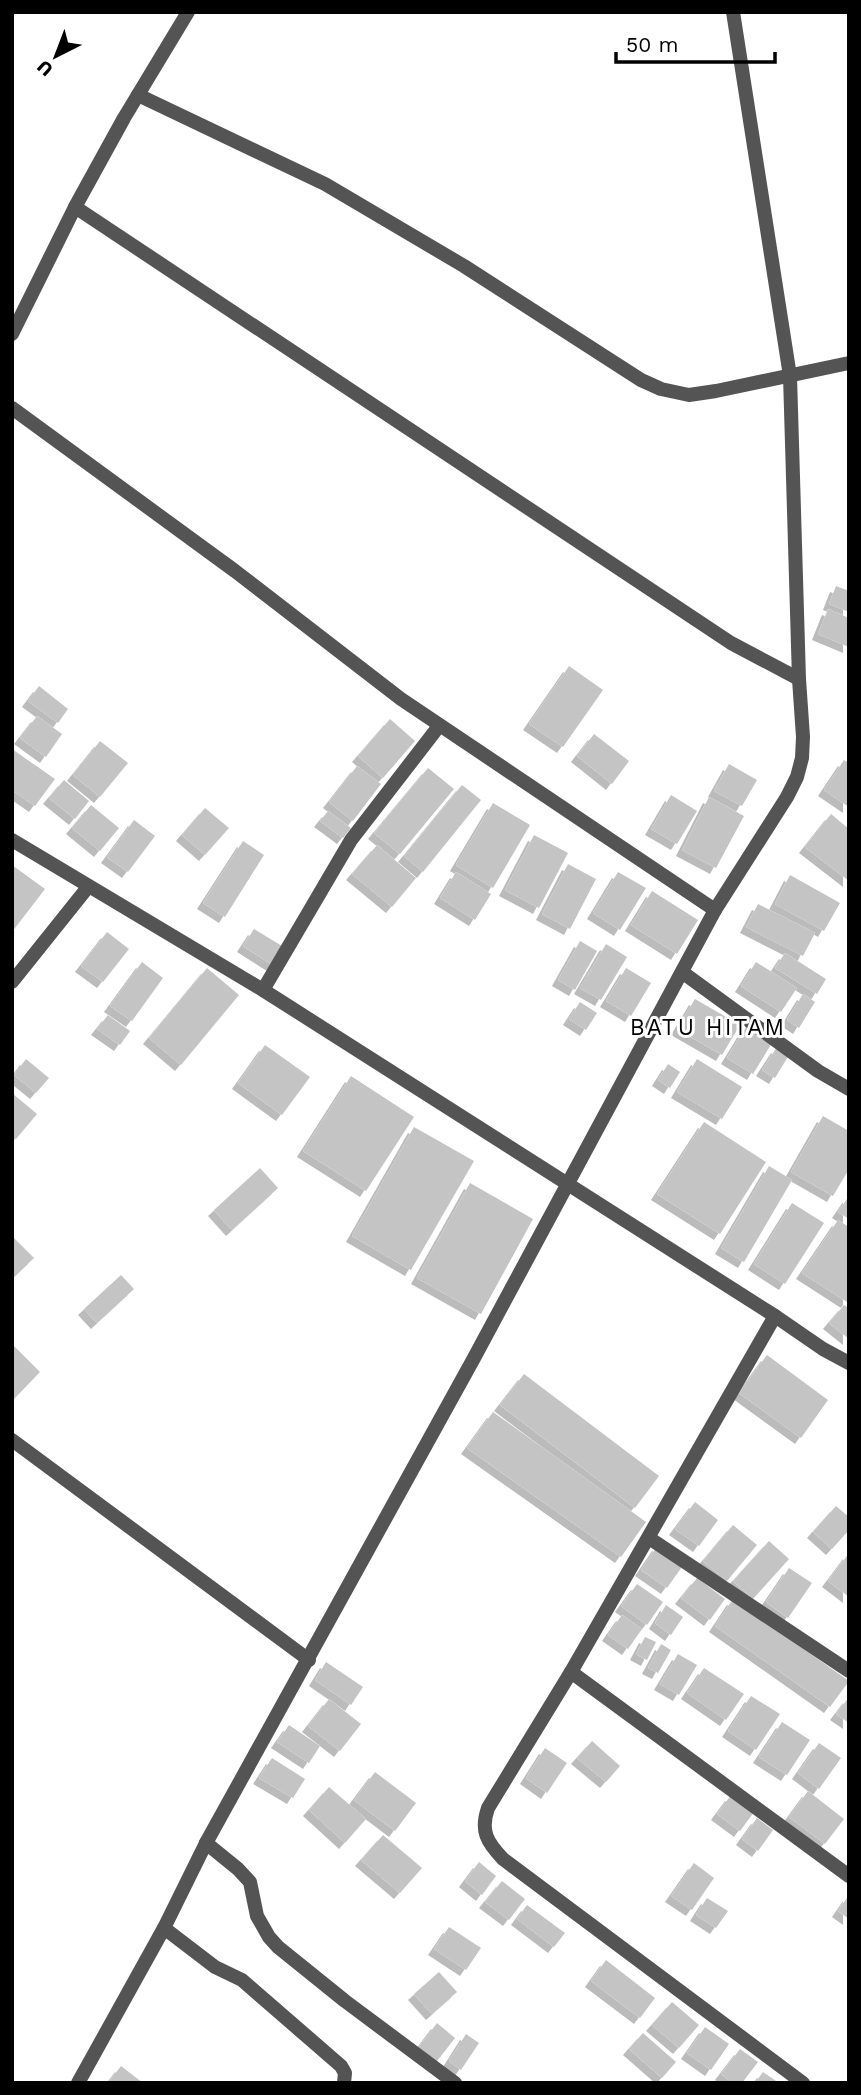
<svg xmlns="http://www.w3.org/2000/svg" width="861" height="2095" viewBox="0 0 861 2095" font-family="'Work Sans',sans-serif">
	<defs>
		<filter id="shadow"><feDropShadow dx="-6" dy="6" stdDeviation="0" flood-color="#0004"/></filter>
	</defs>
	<rect width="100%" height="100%" fill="#fff"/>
	<g fill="#c4c4c4" filter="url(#shadow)">
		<path d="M 836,586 L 849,591 L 849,612 L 829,604 Z"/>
		<path d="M 828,609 L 849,618 L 849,647 L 818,634 Z"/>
		<path d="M 569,666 L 603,690 L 563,747 L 529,724 Z"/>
		<path d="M 39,686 L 68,709 L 58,723 L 28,701 Z"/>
		<path d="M 37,716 L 62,734 L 46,757 L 20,738 Z"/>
		<path d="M 390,719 L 415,741 L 383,778 L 358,756 Z"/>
		<path d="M 594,734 L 629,761 L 612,784 L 577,756 Z"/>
		<path d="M 100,741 L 128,763 L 100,797 L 73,775 Z"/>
		<path d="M 12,749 L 55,779 L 35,806 L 12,790 Z"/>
		<path d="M 844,760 L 849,763 L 849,807 L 824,790 Z"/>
		<path d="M 729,764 L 757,780 L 742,806 L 714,791 Z"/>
		<path d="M 357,766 L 381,784 L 353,821 L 329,802 Z"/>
		<path d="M 428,768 L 454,789 L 400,854 L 374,833 Z"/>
		<path d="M 64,780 L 89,801 L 75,819 L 49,798 Z"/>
		<path d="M 462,785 L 481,800 L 423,872 L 404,856 Z"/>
		<path d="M 671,795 L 697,811 L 677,844 L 651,829 Z"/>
		<path d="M 709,797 L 744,816 L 716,868 L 682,850 Z"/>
		<path d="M 493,803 L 530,825 L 493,888 L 456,865 Z"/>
		<path d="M 91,805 L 119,828 L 100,851 L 72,828 Z"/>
		<path d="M 205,808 L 229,828 L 205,855 L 182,835 Z"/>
		<path d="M 328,811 L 351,828 L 343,838 L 320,821 Z"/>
		<path d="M 831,814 L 849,829 L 849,881 L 805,847 Z"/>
		<path d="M 134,820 L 155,836 L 128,872 L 107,857 Z"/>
		<path d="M 534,835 L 568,853 L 539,908 L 505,890 Z"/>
		<path d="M 243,841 L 264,855 L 225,917 L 203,903 Z"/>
		<path d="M 377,845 L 416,878 L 392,907 L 352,874 Z"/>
		<path d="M 568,864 L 596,879 L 570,929 L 542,914 Z"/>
		<path d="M 12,865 L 45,889 L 12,932 Z"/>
		<path d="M 456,872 L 491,894 L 475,920 L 440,898 Z"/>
		<path d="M 618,872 L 646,888 L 620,930 L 593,913 Z"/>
		<path d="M 790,875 L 840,903 L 824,931 L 775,904 Z"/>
		<path d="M 652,891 L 698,920 L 677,954 L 631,925 Z"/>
		<path d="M 758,904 L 815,933 L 803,956 L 746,927 Z"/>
		<path d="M 254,929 L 287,949 L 276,967 L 243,946 Z"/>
		<path d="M 107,932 L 129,949 L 103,982 L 81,966 Z"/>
		<path d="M 580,941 L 597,951 L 575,990 L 558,980 Z"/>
		<path d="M 606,944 L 627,957 L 601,1000 L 580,988 Z"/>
		<path d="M 785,953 L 826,979 L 817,994 L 775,968 Z"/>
		<path d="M 142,962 L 163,978 L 132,1021 L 110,1006 Z"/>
		<path d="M 756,962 L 797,988 L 781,1012 L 741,986 Z"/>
		<path d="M 207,968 L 239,995 L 181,1065 L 149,1038 Z"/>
		<path d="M 626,968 L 651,983 L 631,1016 L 606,1001 Z"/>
		<path d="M 803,994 L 815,1002 L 799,1028 L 787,1020 Z"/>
		<path d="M 695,999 L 740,1025 L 722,1055 L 677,1029 Z"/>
		<path d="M 580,1002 L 597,1013 L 586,1030 L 569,1019 Z"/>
		<path d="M 108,1015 L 130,1031 L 120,1045 L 97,1029 Z"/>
		<path d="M 746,1027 L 772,1043 L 753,1074 L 727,1058 Z"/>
		<path d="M 265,1045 L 310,1077 L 282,1115 L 238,1083 Z"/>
		<path d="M 777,1047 L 789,1055 L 775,1078 L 762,1070 Z"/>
		<path d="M 26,1059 L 49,1078 L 36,1093 L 14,1075 Z"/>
		<path d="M 697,1059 L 742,1087 L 722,1119 L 677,1092 Z"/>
		<path d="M 668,1064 L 680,1072 L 670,1088 L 658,1080 Z"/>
		<path d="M 351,1076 L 414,1117 L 366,1191 L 303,1151 Z"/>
		<path d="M 12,1093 L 37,1114 L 16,1139 L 12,1136 Z"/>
		<path d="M 823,1116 L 849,1131 L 849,1169 L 833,1196 L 791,1172 Z"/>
		<path d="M 704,1122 L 766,1162 L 720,1234 L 657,1194 Z"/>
		<path d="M 414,1127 L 474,1161 L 411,1270 L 352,1236 Z"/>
		<path d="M 769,1166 L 792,1180 L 744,1262 L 721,1248 Z"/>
		<path d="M 260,1168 L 278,1188 L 232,1230 L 214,1210 Z"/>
		<path d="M 470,1183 L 533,1219 L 481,1314 L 417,1278 Z"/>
		<path d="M 849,1196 L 849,1219 L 838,1212 Z"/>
		<path d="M 792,1203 L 824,1223 L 785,1284 L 754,1264 Z"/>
		<path d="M 838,1220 L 849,1227 L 849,1299 L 847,1302 L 802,1273 Z"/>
		<path d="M 12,1236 L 34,1258 L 12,1279 Z"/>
		<path d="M 121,1275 L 134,1289 L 97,1323 L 84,1309 Z"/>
		<path d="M 844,1305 L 849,1308 L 849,1339 L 829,1323 Z"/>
		<path d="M 12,1344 L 40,1372 L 12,1401 Z"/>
		<path d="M 767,1355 L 828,1400 L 801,1438 L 739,1393 Z"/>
		<path d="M 524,1374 L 659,1476 L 635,1508 L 500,1405 Z"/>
		<path d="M 493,1412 L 646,1522 L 621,1557 L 467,1448 Z"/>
		<path d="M 695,1502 L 718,1520 L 699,1546 L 675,1529 Z"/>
		<path d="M 836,1506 L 849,1517 L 849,1530 L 832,1549 L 813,1532 Z"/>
		<path d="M 733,1525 L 757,1545 L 727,1581 L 703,1561 Z"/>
		<path d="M 769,1541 L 789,1559 L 753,1599 L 733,1581 Z"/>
		<path d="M 658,1545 L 684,1564 L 667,1588 L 641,1570 Z"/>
		<path d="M 849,1553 L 849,1597 L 828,1581 Z"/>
		<path d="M 789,1568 L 812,1583 L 788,1618 L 766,1602 Z"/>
		<path d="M 697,1578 L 725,1599 L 710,1620 L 681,1598 Z"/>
		<path d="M 637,1584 L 663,1602 L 647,1625 L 621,1606 Z"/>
		<path d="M 733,1599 L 849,1681 L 830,1707 L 715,1626 Z"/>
		<path d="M 666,1605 L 683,1617 L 671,1635 L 655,1623 Z"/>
		<path d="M 622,1615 L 642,1629 L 628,1649 L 608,1635 Z"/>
		<path d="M 645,1637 L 656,1642 L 647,1660 L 636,1654 Z"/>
		<path d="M 661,1644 L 671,1650 L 658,1673 L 648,1668 Z"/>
		<path d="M 678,1654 L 697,1665 L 679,1695 L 660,1684 Z"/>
		<path d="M 326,1662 L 363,1687 L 351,1705 L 315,1680 Z"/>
		<path d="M 704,1668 L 744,1694 L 726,1720 L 687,1693 Z"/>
		<path d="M 751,1696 L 780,1714 L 756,1750 L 728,1731 Z"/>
		<path d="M 849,1697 L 849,1723 L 836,1714 Z"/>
		<path d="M 329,1699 L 361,1724 L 340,1751 L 308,1726 Z"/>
		<path d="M 782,1722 L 810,1740 L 787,1775 L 759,1757 Z"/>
		<path d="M 289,1725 L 320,1746 L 309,1763 L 277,1742 Z"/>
		<path d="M 592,1741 L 620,1766 L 606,1782 L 577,1758 Z"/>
		<path d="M 819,1743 L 841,1758 L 819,1789 L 798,1773 Z"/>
		<path d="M 545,1748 L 567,1763 L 547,1793 L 526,1778 Z"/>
		<path d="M 272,1758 L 305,1779 L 293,1798 L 259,1778 Z"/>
		<path d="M 375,1772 L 416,1803 L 395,1831 L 354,1800 Z"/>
		<path d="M 329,1787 L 366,1819 L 345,1843 L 309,1810 Z"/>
		<path d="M 808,1791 L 844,1819 L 825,1844 L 789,1817 Z"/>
		<path d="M 731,1795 L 754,1812 L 740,1831 L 717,1814 Z"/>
		<path d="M 757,1818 L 773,1830 L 758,1851 L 742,1839 Z"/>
		<path d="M 383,1835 L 422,1868 L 400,1893 L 361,1860 Z"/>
		<path d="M 479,1862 L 496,1876 L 482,1895 L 465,1881 Z"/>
		<path d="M 694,1863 L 714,1878 L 692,1910 L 671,1896 Z"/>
		<path d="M 502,1881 L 525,1899 L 509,1920 L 485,1902 Z"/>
		<path d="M 849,1895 L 849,1919 L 838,1911 Z"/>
		<path d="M 707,1898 L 728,1911 L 716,1928 L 696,1915 Z"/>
		<path d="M 527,1905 L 565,1933 L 554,1947 L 517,1919 Z"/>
		<path d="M 449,1927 L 481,1948 L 466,1970 L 434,1949 Z"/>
		<path d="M 606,1960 L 655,1998 L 640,2018 L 591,1981 Z"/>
		<path d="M 439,1972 L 457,1992 L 432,2014 L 414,1994 Z"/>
		<path d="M 672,2002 L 699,2025 L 679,2048 L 652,2025 Z"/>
		<path d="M 437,2023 L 455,2038 L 434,2065 L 416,2051 Z"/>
		<path d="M 705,2027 L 729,2044 L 711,2070 L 687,2053 Z"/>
		<path d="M 643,2033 L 676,2062 L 662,2078 L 629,2049 Z"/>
		<path d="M 466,2034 L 479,2043 L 461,2070 L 449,2061 Z"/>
		<path d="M 740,2049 L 758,2062 L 742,2083 L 733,2083 L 721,2074 Z"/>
		<path d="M 121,2066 L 143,2083 L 108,2083 Z"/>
		<path d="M 763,2072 L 779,2083 L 755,2083 Z"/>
	</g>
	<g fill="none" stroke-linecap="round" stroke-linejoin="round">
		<g stroke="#545454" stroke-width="14">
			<path d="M 138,95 L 325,184 L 464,266 L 641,380 L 661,389 L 689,395 L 716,391 L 849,363"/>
			<path d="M 75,207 L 731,643 L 799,679"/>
			<path d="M 12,334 L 75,207 L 124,118 L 188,12"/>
			<path d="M 12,408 L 235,571 L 401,699 L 715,910"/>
			<path d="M 12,840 L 263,990 L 775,1316 L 823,1349 L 849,1363"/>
			<path d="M 682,972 L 818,1071 L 849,1089"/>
			<path d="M 12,982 L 88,887"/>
			<path d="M 263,990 L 351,840 L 439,726"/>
			<path d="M 775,1316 L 571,1672 L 488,1808 C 480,1831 487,1842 503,1859 L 803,2083"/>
			<path d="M 12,1440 L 309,1660"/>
			<path d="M 649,1538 L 849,1671"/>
			<path d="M 571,1672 L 849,1876"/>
			<path d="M 206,1843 L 238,1869 L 250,1882 L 257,1916 L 269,1937 L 278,1947 L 345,2001 L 455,2083"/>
			<path d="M 164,1928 L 215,1967 L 242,1980 L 341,2066 L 345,2073 L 344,2083"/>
			<path d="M 78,2083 L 164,1928 L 206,1843 L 474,1358 L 715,910 L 787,797 L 797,777 L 802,758 L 803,737 L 799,679 L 790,376 L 733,12"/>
		</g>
	</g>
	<g text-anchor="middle" stroke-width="6" stroke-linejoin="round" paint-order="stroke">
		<g font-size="23" letter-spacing="2" fill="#000" stroke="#fff">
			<text x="708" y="1035">BATU HITAM</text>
		</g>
	</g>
	<rect width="861" height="2095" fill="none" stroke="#000000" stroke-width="28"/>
	<g transform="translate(56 56) rotate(222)" stroke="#ffffff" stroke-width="5" paint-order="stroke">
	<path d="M0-5L12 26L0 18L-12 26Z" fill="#000000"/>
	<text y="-10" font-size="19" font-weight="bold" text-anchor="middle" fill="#000000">U</text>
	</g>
	<path d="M616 52v10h159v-10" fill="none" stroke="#000000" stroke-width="3.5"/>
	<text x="626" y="52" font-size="21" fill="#000000" stroke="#ffffff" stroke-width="5" paint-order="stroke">50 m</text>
</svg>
